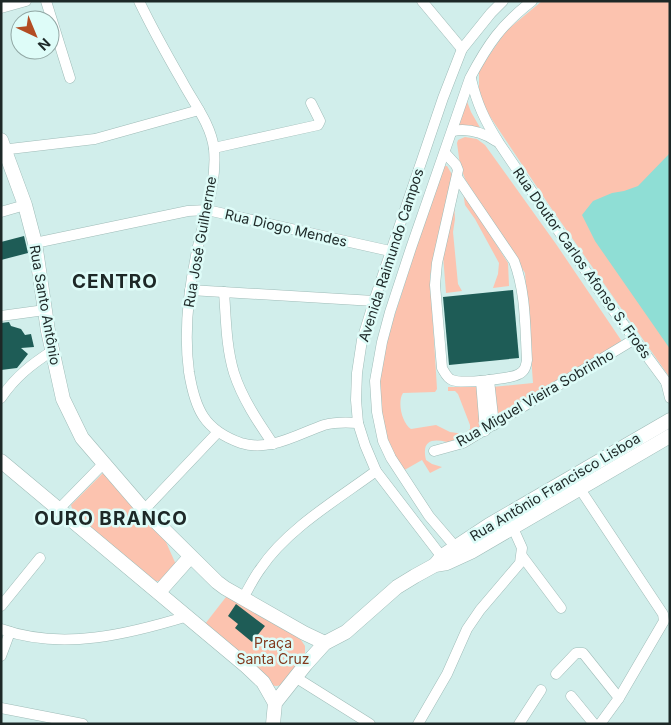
<svg xmlns="http://www.w3.org/2000/svg" width="671" height="725" viewBox="0 0 671 725" font-family="Inter,sans-serif">
	<rect width="100%" height="100%" fill="#d1eeeb"/>
	<g fill="#fcc3af">
		<path d="M 542,1 L 670,1 L 670,378 L 551,208 L 487,112 L 479,97 L 479,70 L 506,31 Z"/>
		<path d="M 465,96 L 471,112 L 482,131 L 455,129 Z"/>
		<path d="M 465,137 L 477,139 L 485,145 L 556,244 L 621,340 L 620,345 L 497,418 L 492,387 L 533,383 L 525,273 L 465,179 L 460,165 L 457,143 L 458,140 Z"/>
		<path d="M 444,166 L 447,166 L 453,176 L 430,276 L 437,389 L 435,392 L 403,393 C 397,402 402,423 411,429 L 436,425 L 450,432 L 464,434 L 470,429 L 470,425 L 458,394 L 455,391 L 448,391 L 448,387 L 476,387 L 479,390 L 483,427 L 456,444 C 440,440 420,434 426,460 L 432,464 L 442,467 L 430,473 L 422,460 L 401,472 C 389,446 378,417 379,388 C 381,356 391,326 401,296 C 414,252 429,209 444,166 Z"/>
		<path d="M 463,192 L 508,263 L 509,286 L 493,288 L 498,274 L 499,263 L 475,219 L 465,205 Z"/>
		<path d="M 454,202 L 455,219 L 453,232 L 458,284 L 462,291 L 446,293 L 443,255 Z"/>
		<path d="M 104,472 L 166,542 L 177,567 L 160,581 L 151,581 L 74,515 L 71,505 Z"/>
		<path d="M 234,596 L 301,640 L 305,646 L 305,657 L 283,685 L 276,686 L 270,685 L 205,624 L 226,597 Z"/>
	</g>
	<path fill="#8fded5" d="M 670,153 L 670,349 L 595,241 L 582,215 L 593,201 L 612,193 L 624,191 L 638,186 Z"/>
	<g fill="#1e5c56">
		<path d="M 24,236 L 28,253 L 1,260 L 1,242 Z"/>
		<path d="M 513,290 L 519,358 L 449,365 L 443,297 Z"/>
		<path d="M 9,322 L 11,326 L 21,329 L 25,335 L 31,334 L 34,347 L 21,348 L 28,354 L 17,368 L 1,370 L 1,323 Z"/>
		<path d="M 236,604 L 265,626 L 252,642 L 235,628 L 238,624 L 228,616 Z"/>
	</g>
	<g fill="none" stroke-linecap="round" stroke-linejoin="round">
		<defs>
			<g id="minor">
				<path d="M 46,1 L 70,78"/>
				<path d="M 139,1 C 152,28 167,55 182,81 C 193,102 211,124 214,149 C 217,180 206,212 199,242 C 189,285 183,328 189,372 C 195,409 204,430 241,443 C 270,452 298,434 324,425 C 335,422 346,422 358,423"/>
				<path d="M 422,1 L 462,49"/>
				<path d="M 1,8 L 26,1"/>
				<path d="M 471,79 C 477,104 485,121 499,143 L 602,295 L 666,382 L 670,385"/>
				<path d="M 453,131 C 469,128 482,132 496,141"/>
				<path d="M 214,148 L 318,125 L 320,121 L 311,103"/>
				<path d="M 1,150 L 95,139 L 199,110"/>
				<path d="M 445,153 L 456,165 L 458,170 L 437,263 L 435,285 L 442,368 C 445,373 447,378 452,380 C 462,384 510,379 519,374 C 525,371 526,366 527,360 C 525,327 526,292 514,261 L 457,177"/>
				<path d="M 1,212 L 25,205"/>
				<path d="M 35,243 L 188,211 L 207,210 L 390,251"/>
				<path d="M 190,290 L 374,301"/>
				<path d="M 224,292 C 226,318 226,347 234,373 C 242,398 258,422 273,444"/>
				<path d="M 1,316 L 45,310"/>
				<path d="M 489,380 L 494,425"/>
				<path d="M 481,381 L 485,431"/>
				<path d="M 666,382 L 670,398"/>
				<path d="M 1,398 C 15,377 32,364 52,351"/>
				<path d="M 434,451 L 463,443 L 633,340"/>
				<path d="M 580,489 L 663,614 L 664,621 L 619,698 L 600,724"/>
				<path d="M 59,509 L 103,464"/>
				<path d="M 144,510 L 217,433"/>
				<path d="M 459,551 L 429,516 L 391,458 L 383,441 L 377,412 L 375,381 L 382,342 L 390,312 L 411,248 L 470,78 C 488,44 501,25 532,1"/>
				<path d="M 522,556 L 561,608"/>
				<path d="M 445,561 L 376,471 L 365,445 L 358,423 L 356,400 L 357,373 L 362,340 L 374,301 L 443,98 L 462,49 L 491,13 L 503,1"/>
				<path d="M 243,598 C 249,588 254,577 261,568 C 287,529 338,499 376,471"/>
				<path d="M 1,606 L 40,558"/>
				<path d="M 1,629 C 62,651 129,634 188,616"/>
				<path d="M 1,656 L 10,632"/>
				<path d="M 556,674 L 576,653 L 583,653 L 619,698"/>
				<path d="M 295,677 L 370,724"/>
				<path d="M 571,696 L 594,724"/>
				<path d="M 1,708 L 83,724"/>
				<path d="M 418,724 L 447,674 L 467,629 L 480,610 L 520,563 L 522,548 L 513,528"/>
				<path d="M 519,724 L 541,690"/>
			</g>
			<g id="major">
				<path d="M 1,140 L 25,205 L 35,243 L 48,331 L 63,399 L 82,438 L 144,510 L 217,582 L 225,588 L 304,633 L 325,643"/>
				<path d="M 1,461 L 246,666 L 263,682 L 275,703"/>
				<path d="M 435,565 L 442,556 L 489,525 L 670,420"/>
				<path d="M 159,592 L 190,557"/>
				<path d="M 273,724 L 275,703 L 306,664 L 325,643 L 346,632 L 397,587 L 415,576 L 435,565 L 447,563 L 471,552 L 670,436"/>
			</g>
		</defs>
		<use href="#minor" stroke="#9fbcb8" stroke-width="11"/>
		<use href="#major" stroke="#9fbcb8" stroke-width="15"/>
		<use href="#minor" stroke="#fff" stroke-width="10"/>
		<use href="#major" stroke="#fff" stroke-width="14"/>
	</g>
	<g text-anchor="middle" stroke-width="5" stroke-linejoin="round" paint-order="stroke">
		<g font-size="14" fill="#1d2827" stroke="#defcf8">
			<text transform="translate(286 228) rotate(13)" y="5">Rua Diogo Mendes</text>
			<text transform="translate(200 242) rotate(-80)" y="5">Rua José Guilherme</text>
			<text transform="translate(391 255) rotate(-72)" y="5">Avenida Raimundo Campos</text>
			<text transform="translate(582 263) rotate(55)" y="5">Rua Doutor Carlos Afonso S. Froés</text>
			<text transform="translate(45 305) rotate(80)" y="5">Rua Santo Antônio</text>
			<text transform="translate(535 398) rotate(-30)" y="5">Rua Miguel Vieira Sobrinho</text>
			<text transform="translate(555 487) rotate(-31)" y="5">Rua Antônio Francisco Lisboa</text>
		</g>
		<g font-size="14" fill="#833a1e" stroke="#defcf8">
			<text x="273" y="648">Praça<tspan x="273" dy="16">Santa Cruz</tspan></text>
		</g>
		<g font-size="19" font-weight="bold" letter-spacing="1" fill="#1d2827" stroke="#defcf8">
			<text x="115" y="288">CENTRO</text>
			<text x="111" y="525">OURO BRANCO</text>
		</g>
	</g>
	<rect width="671" height="725" fill="none" stroke="#1d2827" stroke-width="5"/>
	<g transform="translate(35 35) rotate(136)"><circle r="24" fill="#defcf8" stroke="#91a7a4"/>
	<path d="M0-4L9 19L0 12L-9 19Z" fill="#b34c23"/>
	<text y="-8" font-size="14" font-weight="bold" text-anchor="middle" fill="#1d2827">N</text>
	</g>
</svg>
